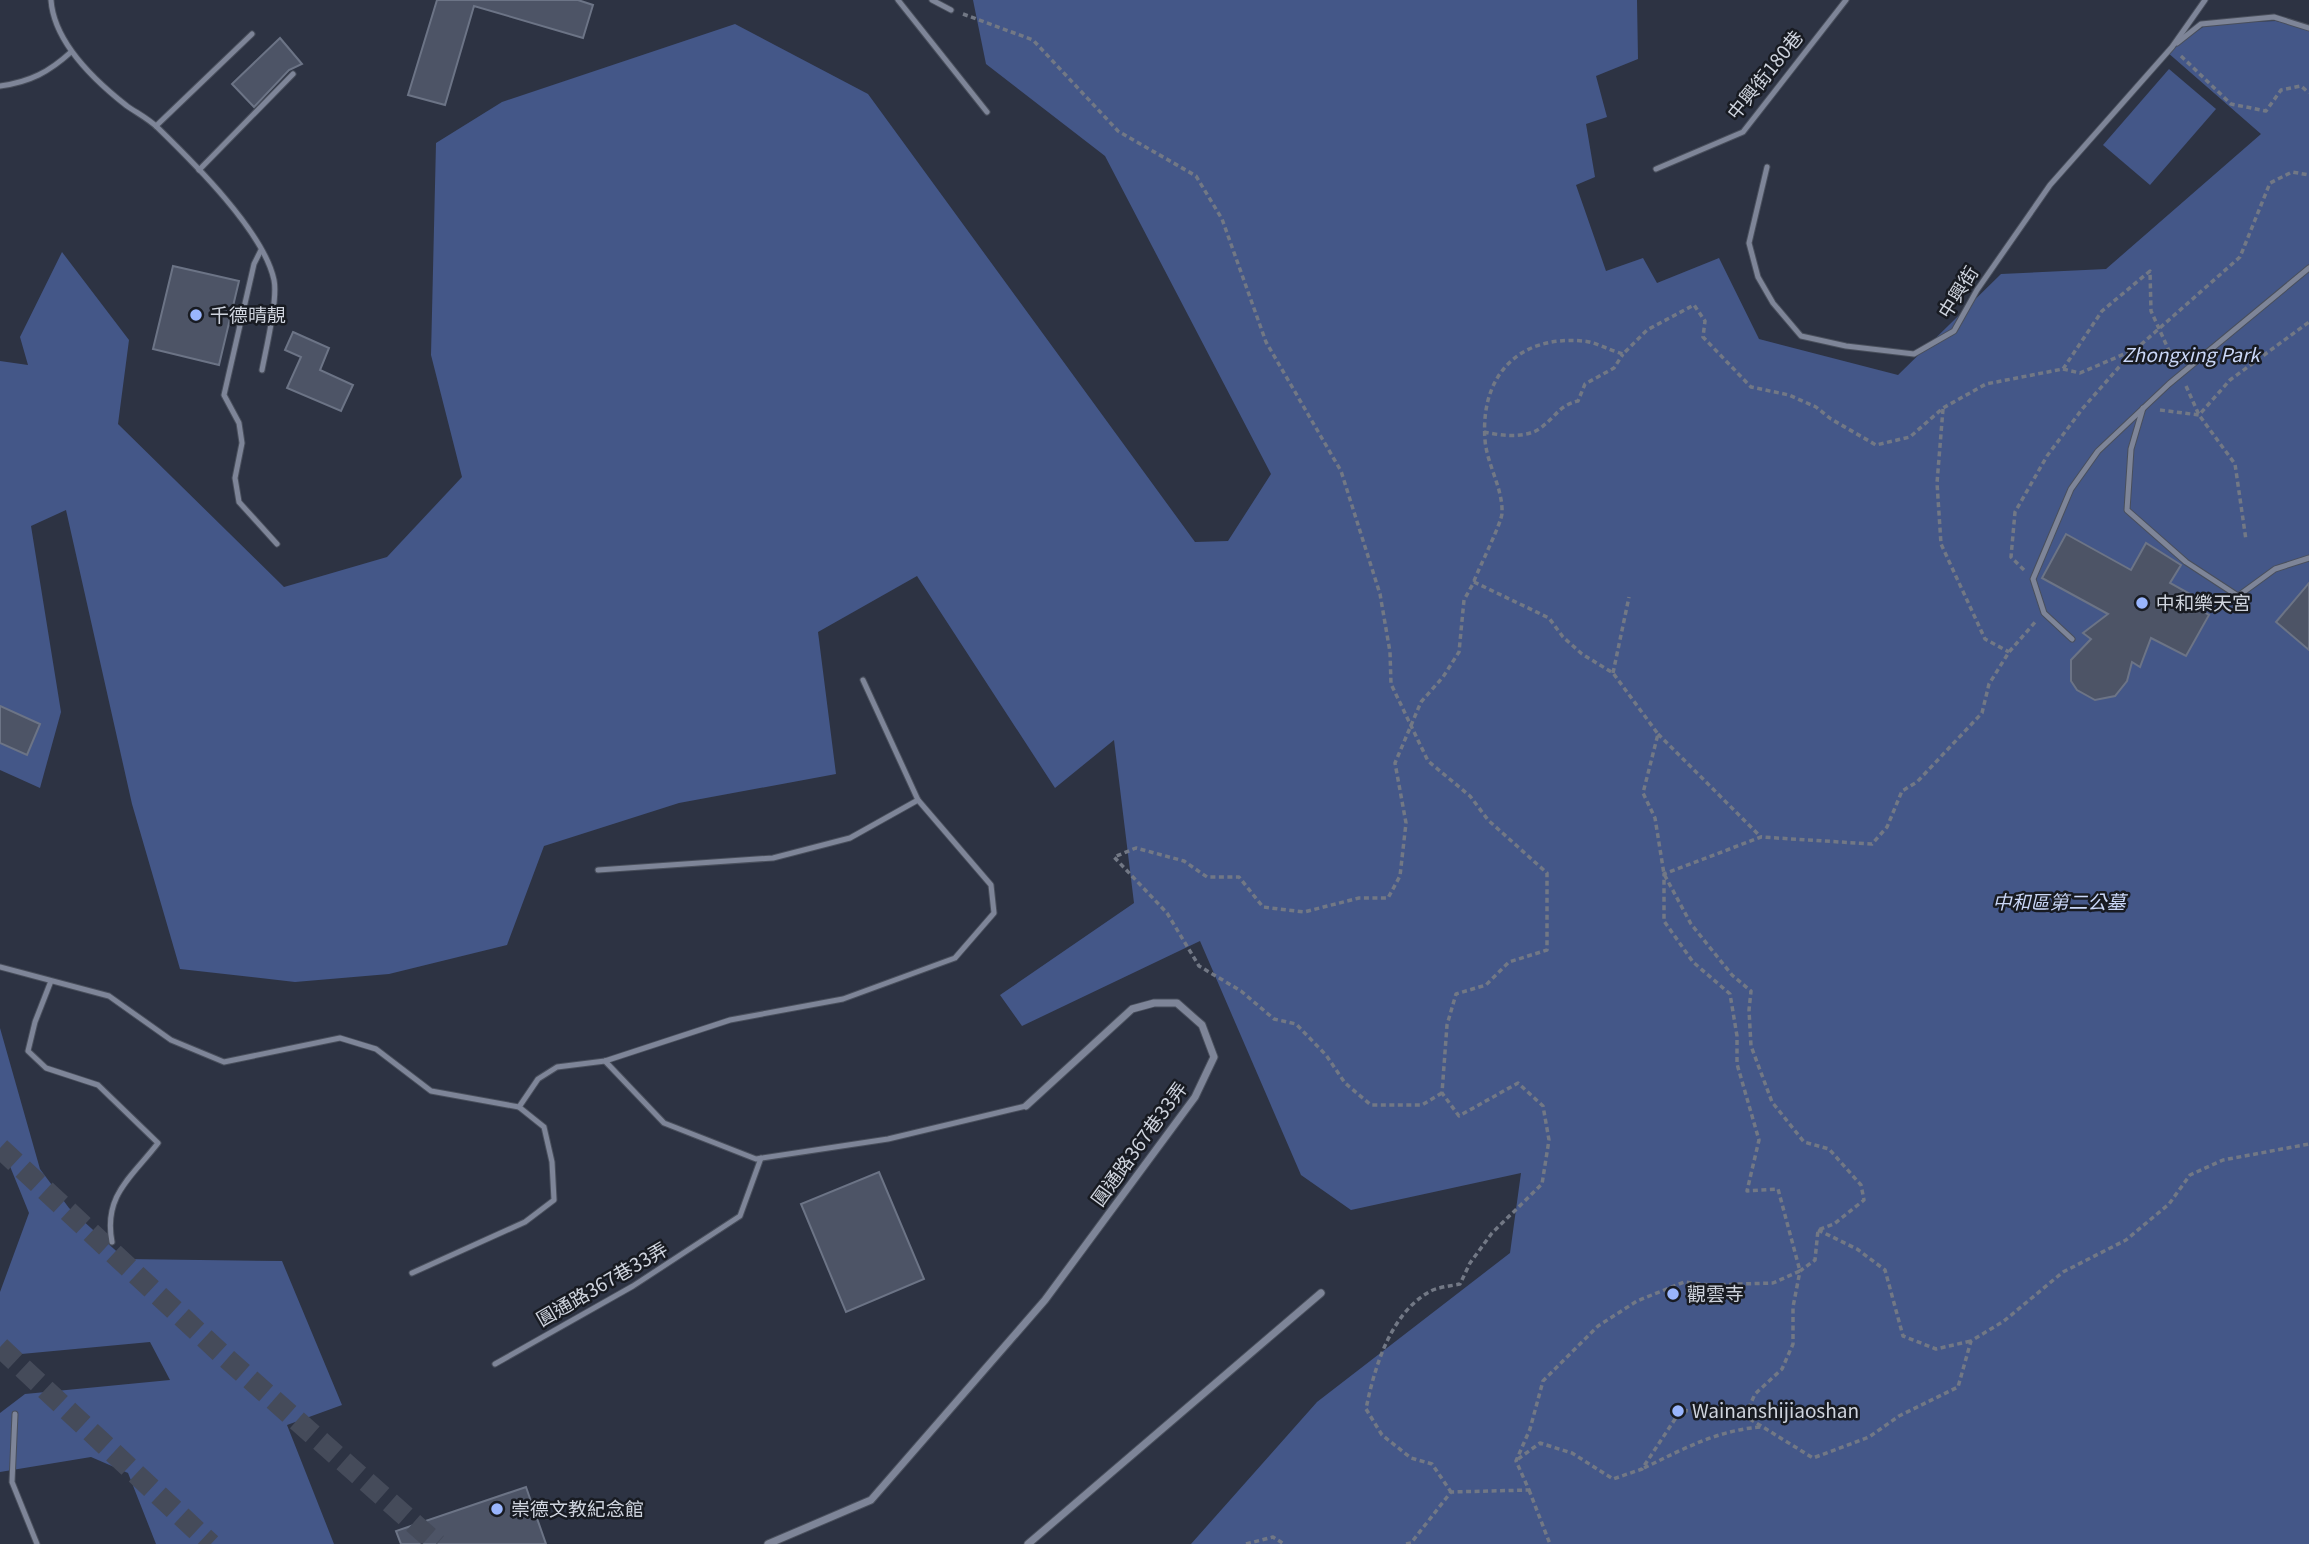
<svg xmlns="http://www.w3.org/2000/svg" width="2309" height="1544" viewBox="0 0 2309 1544" font-family="Georgia,'Noto Sans TC',serif">
	<rect width="100%" height="100%" fill="#2d3343"/>
	<g fill="#445788">
		<path d="M 973,0 L 1637,0 L 1638,59 L 1596,76 L 1607,117 L 1586,124 L 1595,177 L 1576,185 L 1606,271 L 1643,258 L 1657,283 L 1719,258 L 1759,339 L 1898,375 L 2001,274 L 2106,269 L 2261,134 L 2167,52 L 2203,27 L 2201,24 L 2276,21 L 2309,29 L 2309,1544 L 1191,1544 L 1317,1402 L 1510,1253 L 1521,1173 L 1351,1210 L 1301,1175 L 1200,941 L 1022,1026 L 1000,995 L 1134,903 L 1114,740 L 1055,788 L 917,576 L 818,632 L 836,774 L 679,803 L 544,846 L 507,945 L 389,974 L 295,982 L 180,969 L 132,804 L 66,510 L 31,526 L 61,712 L 40,788 L 0,770 L 0,361 L 28,365 L 20,337 L 62,252 L 129,340 L 118,424 L 284,587 L 387,557 L 462,477 L 431,355 L 436,143 L 502,102 L 735,24 L 868,94 L 1195,542 L 1228,541 L 1271,474 L 1105,156 L 986,64 Z"/>
		<path d="M 2169,69 L 2216,109 L 2150,185 L 2103,145 Z"/>
		<path d="M 0,1028 L 40,1169 L 69,1208 L 125,1259 L 282,1261 L 342,1405 L 287,1425 L 334,1544 L 156,1544 L 128,1473 L 91,1457 L 0,1472 L 0,1413 L 25,1394 L 170,1380 L 150,1342 L 0,1356 L 0,1292 L 29,1213 L 7,1159 L 0,1152 Z"/>
	</g>
	<g fill="#4d5466" stroke="#6c7486" stroke-width="2">
		<path d="M 437,0 L 578,0 L 593,5 L 583,38 L 474,6 L 445,105 L 408,95 Z"/>
		<path d="M 280,38 L 302,64 L 289,70 L 254,107 L 232,84 Z"/>
		<path d="M 173,266 L 239,281 L 219,365 L 153,349 Z"/>
		<path d="M 293,332 L 329,348 L 320,370 L 353,385 L 341,411 L 287,388 L 301,357 L 285,350 Z"/>
		<path d="M 2066,534 L 2131,570 L 2146,543 L 2181,565 L 2170,583 L 2199,599 L 2195,607 L 2209,615 L 2186,656 L 2151,638 L 2140,667 L 2132,662 L 2127,681 L 2115,696 L 2095,700 L 2077,690 L 2071,681 L 2071,660 L 2091,639 L 2083,633 L 2108,614 L 2042,578 Z"/>
		<path d="M 2309,583 L 2309,650 L 2276,622 Z"/>
		<path d="M 0,706 L 40,724 L 27,755 L 0,743 Z"/>
		<path d="M 879,1172 L 924,1279 L 846,1312 L 801,1204 Z"/>
		<path d="M 526,1487 L 546,1544 L 401,1544 L 396,1531 Z"/>
	</g>
	<g fill="none" stroke-linecap="round" stroke-linejoin="round">
		<g stroke="#454b5a" stroke-width="21" stroke-dasharray="21 10" stroke-linecap="butt">
			<path d="M 0,1148 L 226,1358 L 437,1544"/>
			<path d="M 0,1347 L 211,1544"/>
		</g>
		<defs>
			<g id="service">
				<path d="M 51,0 C 54,43 95,81 127,106 C 137,113 149,119 158,128 C 193,162 264,232 274,280 C 278,299 266,349 262,370"/>
				<path d="M 898,0 L 987,112"/>
				<path d="M 932,0 L 951,10"/>
				<path d="M 2177,43 L 2201,24 L 2274,17 L 2309,28"/>
				<path d="M 0,86 C 30,82 49,72 71,52"/>
				<path d="M 156,126 L 252,34"/>
				<path d="M 1767,167 L 1749,243 L 1758,277 L 1773,303 L 1801,336 L 1846,346 L 1914,354 L 1954,331 L 1977,290 L 2050,185 L 2172,47 L 2205,0"/>
				<path d="M 1656,169 L 1743,132 L 1846,0"/>
				<path d="M 199,170 L 293,74"/>
				<path d="M 261,250 L 254,264 L 224,395 L 239,423 L 242,443 L 235,478 L 239,502 L 277,544"/>
				<path d="M 2143,408 L 2131,449 L 2127,510 L 2186,562 L 2238,596 L 2275,569 L 2309,558"/>
				<path d="M 2072,639 L 2044,613 L 2033,579 L 2071,489 L 2098,451 L 2169,384 L 2309,268"/>
				<path d="M 598,870 L 773,858 L 850,838 L 918,800"/>
				<path d="M 0,967 L 109,996 L 171,1040 L 224,1062 L 340,1038 L 376,1049 L 431,1091 L 519,1107 L 538,1079 L 557,1067 L 605,1061 L 730,1020 L 843,999 L 955,958 L 994,913 L 991,885 L 918,800 L 863,680"/>
				<path d="M 51,981 L 35,1022 L 28,1051 L 46,1068 L 98,1085 L 158,1143 C 132,1177 103,1195 112,1242"/>
				<path d="M 605,1061 L 664,1123 L 756,1159 L 888,1139 L 1026,1106"/>
				<path d="M 412,1273 L 525,1222 L 554,1200 L 552,1162 L 544,1127 L 519,1107"/>
				<path d="M 495,1364 L 633,1286 L 740,1216 L 761,1158"/>
				<path d="M 15,1414 L 12,1482 L 37,1544"/>
			</g>
			<g id="minor">
				<path d="M 768,1544 L 871,1500 L 1045,1300 L 1195,1097 L 1214,1057 L 1202,1025 L 1177,1003 L 1154,1003 L 1132,1009 L 1026,1106"/>
				<path d="M 1028,1544 L 1321,1293"/>
			</g>
		</defs>
		<use href="#service" stroke="#494f5c" stroke-width="7"/>
		<use href="#minor" stroke="#494f5c" stroke-width="9"/>
		<g stroke="#727885" stroke-width="3.5" stroke-dasharray="5 3.5" stroke-linecap="butt">
			<path d="M 963,14 L 1033,40 L 1118,131 L 1196,176 L 1222,219 L 1266,342 L 1341,471 L 1380,594 L 1390,652 L 1391,684 L 1428,761 L 1470,796 L 1488,820 L 1547,873 L 1547,950 L 1509,962 L 1486,985 L 1456,994 L 1447,1025 L 1442,1093 L 1459,1116 L 1518,1083 L 1543,1106 L 1549,1140 L 1542,1184 L 1492,1233 L 1470,1263 L 1460,1284 C 1451,1286 1437,1287 1429,1292 C 1390,1314 1374,1369 1366,1409 L 1382,1435 L 1411,1458 L 1432,1464 L 1451,1492"/>
			<path d="M 2181,56 L 2231,104 L 2266,111 L 2281,90 L 2301,86 L 2309,93"/>
			<path d="M 2063,369 L 2080,373 L 2136,349 L 2240,257 L 2270,183 L 2292,172 L 2309,175"/>
			<path d="M 2186,386 L 2199,415 L 2235,464 L 2246,540"/>
			<path d="M 1943,409 L 1937,483 L 1941,544 L 1985,639 L 2009,652"/>
			<path d="M 2160,410 L 2199,415 L 2230,380 L 2309,322"/>
			<path d="M 1484,432 C 1502,436 1529,439 1543,426 C 1557,415 1560,405 1578,401 L 1585,384 L 1614,368 L 1623,354"/>
			<path d="M 2024,570 L 2011,557 L 2015,512 L 2047,456 L 2083,408 L 2134,350"/>
			<path d="M 1474,581 C 1479,568 1502,522 1502,513 C 1503,488 1487,465 1485,440 C 1480,376 1518,335 1583,341 C 1593,341 1611,351 1623,354 L 1647,330 L 1694,305 L 1705,321 L 1703,337 L 1751,387 L 1789,395 L 1816,407 L 1831,419 L 1876,445 L 1910,437 L 1943,408 L 1986,384 L 2063,369 L 2102,311 L 2150,271 L 2151,311 L 2175,364"/>
			<path d="M 1613,673 L 1629,597"/>
			<path d="M 1658,734 L 1761,837"/>
			<path d="M 1442,1093 L 1422,1105 L 1371,1105 L 1345,1083 L 1326,1055 L 1296,1024 L 1274,1019 L 1241,991 L 1199,966 L 1167,913 L 1114,857 L 1136,848 L 1184,861 L 1207,877 L 1239,877 L 1263,907 L 1304,912 L 1359,898 L 1388,898 L 1400,876 L 1406,823 L 1395,763 L 1421,702 L 1443,677 L 1459,652 L 1464,600 L 1474,582 L 1549,618 L 1563,637 L 1582,654 L 1613,673 L 1658,734 L 1643,793 L 1655,818 L 1664,874 L 1691,924 L 1732,975 L 1751,991 L 1749,1010 L 1751,1046 L 1772,1102 L 1804,1142 L 1829,1149 L 1861,1185 L 1864,1200 L 1834,1224 L 1818,1230 L 1815,1260 L 1800,1271 L 1793,1307 L 1793,1344 L 1782,1369 L 1755,1394 L 1745,1416"/>
			<path d="M 1818,1230 L 1857,1249 L 1885,1270 L 1903,1336 L 1936,1349 L 1971,1341"/>
			<path d="M 1518,1459 L 1540,1443 L 1572,1453 L 1613,1479 L 1642,1469 L 1681,1410 L 1745,1416 L 1813,1458 L 1869,1437 L 1899,1416 L 1958,1387 L 1971,1341 L 2004,1321 L 2063,1272 L 2126,1240 L 2169,1204 L 2190,1175 L 2223,1160 L 2309,1144"/>
			<path d="M 1644,1468 C 1683,1449 1718,1430 1761,1427"/>
			<path d="M 1529,1490 L 1550,1544"/>
			<path d="M 1246,1544 L 1273,1537 L 1284,1544"/>
			<path d="M 1406,1544 L 1411,1543 L 1451,1492 L 1529,1490 L 1516,1461 L 1530,1429 L 1543,1381 L 1598,1326 L 1637,1301 L 1684,1282 L 1710,1285 L 1773,1283 L 1800,1271 L 1778,1189 L 1747,1191 L 1759,1140 L 1737,1064 L 1737,1036 L 1730,994 L 1693,962 L 1664,921 L 1664,874 L 1761,837 L 1872,844 L 1887,827 L 1902,791 L 1917,782 L 1982,713 L 1989,684 L 2009,652 L 2037,620"/>
		</g>
		<use href="#service" stroke="#7e8598" stroke-width="5"/>
		<use href="#minor" stroke="#7e8598" stroke-width="7"/>
	</g>
	<g fill="#99b5fd" stroke="#181b22" stroke-width="2.5">
		<circle cx="196" cy="315" r="7"/>
		<circle cx="2142" cy="603" r="7"/>
		<circle cx="1673" cy="1294" r="7"/>
		<circle cx="1678" cy="1411" r="7"/>
		<circle cx="497" cy="1509" r="7"/>
	</g>
	<g text-anchor="middle" stroke-width="5" stroke-linejoin="round" paint-order="stroke">
		<g font-size="19" fill="#cfd4de" stroke="#181b22">
			<text transform="translate(1765 75) rotate(-51)" y="7">中興街180巷</text>
			<text transform="translate(1958 292) rotate(-58)" y="7">中興街</text>
			<text transform="translate(1139 1144) rotate(-54)" y="7">圓通路367巷33弄</text>
			<text transform="translate(602 1284) rotate(-30)" y="7">圓通路367巷33弄</text>
		</g>
		<g font-size="19" fill="#cfd4de" stroke="#181b22" text-anchor="start">
			<text x="210" y="322">千德晴靚</text>
			<text x="2156" y="610">中和樂天宮</text>
			<text x="1687" y="1301">觀雲寺</text>
			<text x="1692" y="1418">Wainanshijiaoshan</text>
			<text x="511" y="1516">崇德文教紀念館</text>
		</g>
		<g font-size="19" font-style="italic" fill="#cad7f7" stroke="#181b22">
			<text x="2191" y="362">Zhongxing Park</text>
			<text x="2059" y="909">中和區第二公墓</text>
		</g>
	</g>
</svg>
